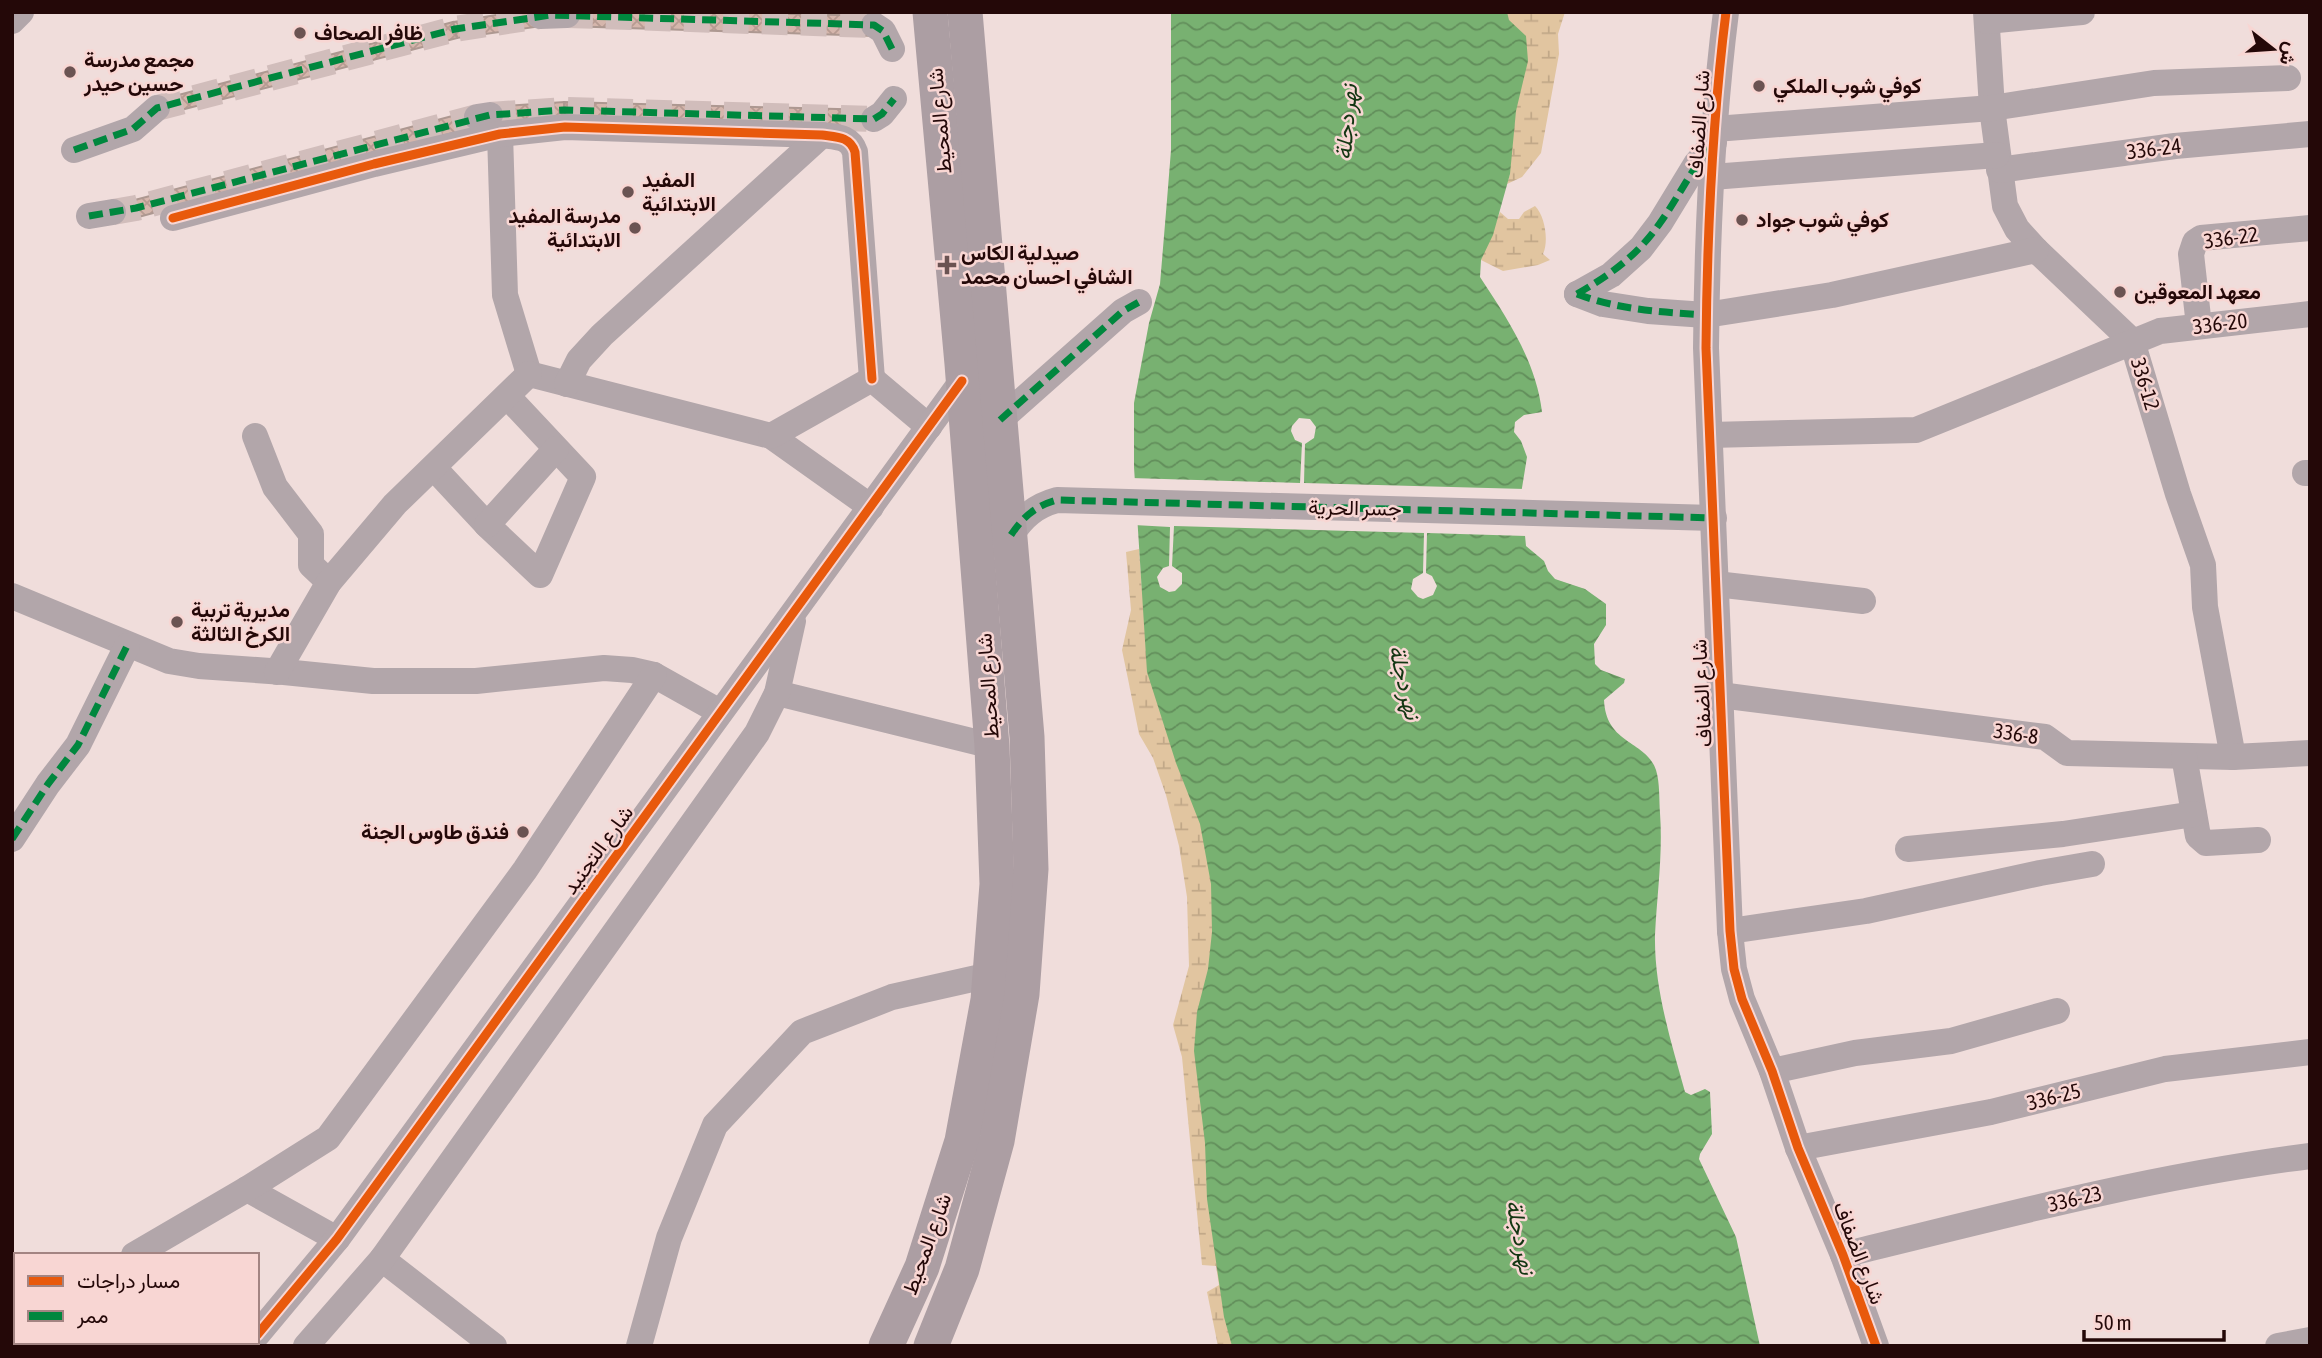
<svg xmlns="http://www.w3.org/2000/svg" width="2322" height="1358" viewBox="0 0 2322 1358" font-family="'Asap Condensed',Vazirmatn,sans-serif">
	<defs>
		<pattern id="wetland-marsh" width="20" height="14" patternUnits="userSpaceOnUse" patternTransform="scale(1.75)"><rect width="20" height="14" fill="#e1c5a0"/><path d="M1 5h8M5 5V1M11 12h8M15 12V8" fill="none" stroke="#c1a888"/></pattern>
		<pattern id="water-waves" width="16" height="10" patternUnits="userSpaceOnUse" patternTransform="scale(1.75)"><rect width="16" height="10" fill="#78b171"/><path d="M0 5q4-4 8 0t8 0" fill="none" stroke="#628e5b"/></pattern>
		<pattern id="building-cross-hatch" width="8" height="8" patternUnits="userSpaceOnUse" patternTransform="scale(1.75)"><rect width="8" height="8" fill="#d5b6ac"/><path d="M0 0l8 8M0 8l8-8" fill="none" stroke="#b79b92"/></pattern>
	</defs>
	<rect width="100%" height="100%" fill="#f0dddb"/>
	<g fill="url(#wetland-marsh)">
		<path d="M 1481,12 L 1565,12 L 1558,34 L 1559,54 L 1541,153 L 1522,177 L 1507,184 L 1510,174 Z"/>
		<path d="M 1535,206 C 1545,216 1549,241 1543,254 L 1550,260 L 1538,265 L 1503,271 L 1481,260 L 1500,212 L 1508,219 L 1519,219 L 1524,212 Z"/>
		<path d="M 1139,549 L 1142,591 L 1206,804 L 1268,1346 L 1218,1346 L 1207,1292 L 1219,1285 L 1216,1266 L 1202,1265 L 1182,1057 L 1173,1025 L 1189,966 L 1187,897 L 1179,846 L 1166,795 L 1153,758 L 1139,734 L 1128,679 L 1122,650 L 1131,610 L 1126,552 Z"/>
	</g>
	<path fill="url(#water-waves)" d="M 1171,12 L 1507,12 L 1509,20 L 1526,36 L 1528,61 L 1516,111 L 1510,174 L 1493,235 L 1481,260 L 1480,277 C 1507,318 1536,361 1542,412 L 1524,415 L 1515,422 L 1514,432 L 1521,441 L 1527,457 L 1521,494 L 1526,546 L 1544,561 L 1548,571 L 1555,579 L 1585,589 L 1606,604 L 1606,625 L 1594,644 L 1595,664 L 1601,670 L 1625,679 L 1624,683 L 1604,700 C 1606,745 1646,740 1656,770 C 1660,783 1659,799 1660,813 C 1663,854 1657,894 1655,935 C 1654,989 1671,1041 1685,1092 L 1691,1095 L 1705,1089 L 1710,1092 L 1712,1134 L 1700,1154 L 1699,1159 L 1736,1237 L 1760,1346 L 1232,1346 L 1224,1317 L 1207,1199 L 1205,1143 L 1194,1051 L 1197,1012 L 1208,969 L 1212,932 L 1211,884 L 1200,824 L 1176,763 L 1147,672 L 1134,467 L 1134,403 L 1149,323 L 1160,284 L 1167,200 L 1171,150 Z"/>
	<path fill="#f0dddb" d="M 1299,418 L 1310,419 L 1316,427 L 1314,438 L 1305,444 L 1304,483 L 1525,489 L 1529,509 L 1527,536 L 1427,533 L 1426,573 L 1432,576 L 1437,586 L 1433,595 L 1423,599 L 1418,597 L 1411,589 L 1413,579 L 1423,573 L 1424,533 L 1174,526 L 1172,566 L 1182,573 L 1182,584 L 1175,591 L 1169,592 L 1160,587 L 1157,577 L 1163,568 L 1169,566 L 1170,527 L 1134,525 L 1131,478 L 1300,483 L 1302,443 L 1295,440 L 1291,431 L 1292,426 Z"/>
	<g fill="url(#building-cross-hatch)" stroke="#ad9891" stroke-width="2">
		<path d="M 514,12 L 540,12 L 542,26 L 457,38 L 453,22 Z"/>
		<path d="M 567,12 L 722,12 L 874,16 L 874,36 L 566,26 Z"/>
		<path d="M 453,22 L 457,38 L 158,116 L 156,101 Z"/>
		<path d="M 564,102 L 565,118 L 491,124 L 488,107 Z"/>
		<path d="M 564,102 L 874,110 L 874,128 L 565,118 Z"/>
		<path d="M 475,110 L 479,126 L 116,223 L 112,206 Z"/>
	</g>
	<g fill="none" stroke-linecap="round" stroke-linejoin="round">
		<g stroke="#d1bdbb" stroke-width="26" stroke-dasharray="26 13" stroke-linecap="butt">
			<path d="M 567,15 L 874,25"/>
			<path d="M 157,108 L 455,29 L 540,16"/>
			<path d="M 490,115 L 564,110 L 874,119"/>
			<path d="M 113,212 L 136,208 L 477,117"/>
		</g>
		<g stroke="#b2a6aa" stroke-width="26">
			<path d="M 1726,12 C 1712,123 1707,236 1706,348 L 1730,931 L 1734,969 L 1742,999 L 1772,1071 L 1798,1148 L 1843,1255 L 1876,1346"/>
			<path d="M 1986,12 L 1992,108 L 2005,206 L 2017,229 L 2036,250 L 2132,341 L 2178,494 L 2203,565 L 2205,607 L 2233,757"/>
			<path d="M 540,16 L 567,15"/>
			<path d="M 12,21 L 21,12"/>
			<path d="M 1987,21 L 2082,12"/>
			<path d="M 874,25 L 883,31 L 892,49"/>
			<path d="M 477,117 L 490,115"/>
			<path d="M 874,119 L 882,114 L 894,99"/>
			<path d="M 1715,129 L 1992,108 L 2154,83 L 2288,78"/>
			<path d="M 500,134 L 505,295 L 529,374"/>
			<path d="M 74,150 L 133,129 L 157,108"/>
			<path d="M 1999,170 L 2175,146 L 2310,134"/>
			<path d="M 1712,177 L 1997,155"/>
			<path d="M 89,216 L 113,212"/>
			<path d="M 173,218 L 374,164 L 500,134 L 565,127 L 822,135 C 836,137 850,136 855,152 L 872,379"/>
			<path d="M 1577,294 L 1603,304 L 1648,311 L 1706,315 L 1832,295 L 2036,250"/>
			<path d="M 1577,294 L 1611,275 L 1641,248 L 1660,223 L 1696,164 L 1714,143"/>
			<path d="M 2199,326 L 2191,254 L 2195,242 L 2201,238 L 2310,228"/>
			<path d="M 529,374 L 771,436 L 871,507"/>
			<path d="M 567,384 L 579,360 L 602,335 L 822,135"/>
			<path d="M 1000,420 L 1123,311 L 1139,302"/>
			<path d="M 1710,435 L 1916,430 L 2160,331 L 2310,314"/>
			<path d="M 255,436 L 275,487 L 311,534 L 311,565 L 329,582"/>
			<path d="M 771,436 L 872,379 L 929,427"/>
			<path d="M 434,468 L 487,525 L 540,575 L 583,477 L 507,396"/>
			<path d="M 2305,473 L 2310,473"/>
			<path d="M 487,525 L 556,449"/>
			<path d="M 1011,535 C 1023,517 1035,506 1057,500 L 1714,518"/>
			<path d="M 1716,584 L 1863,601"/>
			<path d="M 12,596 L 169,661 L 199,666 L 284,672 L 373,681 L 476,681 L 604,668 L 632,670 L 654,675 L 720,712"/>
			<path d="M 277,672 L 329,582 L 395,504 L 529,374"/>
			<path d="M 777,693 L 992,746"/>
			<path d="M 1720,695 L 2045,737 L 2067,753 L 2233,757 L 2310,753"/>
			<path d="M 2184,756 L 2198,836 L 2206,843 L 2258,840"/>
			<path d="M 12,839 L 48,784 L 78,745 L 127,646"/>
			<path d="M 1908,849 L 2063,834 L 2194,814"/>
			<path d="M 1730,931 L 1866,911 L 2040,873 L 2092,864"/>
			<path d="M 1772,1071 L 1855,1053 L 1951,1041 L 2057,1011"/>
			<path d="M 1798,1148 L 1991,1112 L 2165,1069 L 2310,1052"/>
			<path d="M 247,1189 L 337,1239"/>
			<path d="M 134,1255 L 247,1189 L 328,1138 L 525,870 L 654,675"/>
			<path d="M 1843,1255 C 1997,1217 2152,1176 2310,1156"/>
			<path d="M 382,1259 L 494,1346"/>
			<path d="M 12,1325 L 16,1323"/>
			<path d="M 257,1335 L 337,1239 L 962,381"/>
			<path d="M 123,1342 L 125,1346"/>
			<path d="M 306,1346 L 382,1259 L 757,733 L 777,693 L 793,621"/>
			<path d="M 639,1346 L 669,1238 L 715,1125 L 802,1032 L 892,997 L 990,975"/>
			<path d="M 2278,1346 L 2310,1340"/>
		</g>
		<g stroke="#ac9ea3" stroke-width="35">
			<path d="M 886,1346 L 922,1267 L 962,1141 L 988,1000 L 997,884 L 992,746 L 962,364 L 930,12"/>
			<path d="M 931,1346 L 962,1269 L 997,1141 L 1022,994 L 1031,869 L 1027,737 L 965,12"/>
		</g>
		<g stroke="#00873e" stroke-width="7" stroke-dasharray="14 7" stroke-linecap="butt">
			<path d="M 74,150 L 133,129 L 157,108 L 455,29 L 551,15 L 874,25 L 883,31 L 892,49"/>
			<path d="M 89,216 L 136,208 L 490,115 L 564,110 L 874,119 L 882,114 L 894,99"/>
			<path d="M 1577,294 C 1611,274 1637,256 1660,223 C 1678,198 1691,170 1711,146"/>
			<path d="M 1577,294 C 1619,310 1662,312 1706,315"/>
			<path d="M 1000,420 L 1123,311 L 1139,302"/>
			<path d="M 1011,535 C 1023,517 1035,506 1057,500 L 1714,518"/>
			<path d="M 12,839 L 48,784 L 78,745 L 127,646"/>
		</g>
		<defs>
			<g id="cycleway">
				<path d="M 1726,12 C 1712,123 1707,236 1706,348 L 1730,931 L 1734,969 L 1742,999 L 1772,1071 L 1798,1148 L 1843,1255 L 1876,1346"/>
				<path d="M 173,218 L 374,164 L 500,134 L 565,127 L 822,135 C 836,137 850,136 855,152 L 872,379"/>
				<path d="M 257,1335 L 337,1239 L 962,381"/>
			</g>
		</defs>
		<use href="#cycleway" stroke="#f8d6d3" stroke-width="13"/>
		<use href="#cycleway" stroke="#e8590c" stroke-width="9"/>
	</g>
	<g fill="#6b5352" stroke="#f8d6d3" stroke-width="2.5">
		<circle cx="300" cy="33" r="7"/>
		<circle cx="70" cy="72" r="7"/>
		<circle cx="1759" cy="86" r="7"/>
		<circle cx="628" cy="192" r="7"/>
		<circle cx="1742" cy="220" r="7"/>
		<circle cx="635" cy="228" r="7"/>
		<path d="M943.5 254.5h7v7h7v7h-7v7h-7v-7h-7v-7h7z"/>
		<circle cx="2120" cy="292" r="7"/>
		<circle cx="177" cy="622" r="7"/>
		<circle cx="523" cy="832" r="7"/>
	</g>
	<g text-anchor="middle" stroke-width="5" stroke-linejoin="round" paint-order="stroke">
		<g font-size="21" font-weight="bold" fill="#240808" stroke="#f8d6d3" text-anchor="start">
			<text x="314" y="40">ظافر الصحاف</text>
			<text x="84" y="67">مجمع مدرسة<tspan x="84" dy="24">حسين حيدر</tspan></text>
			<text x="1773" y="93">كوفي شوب الملكي</text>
			<text x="642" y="187">المفيد<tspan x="642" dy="24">الابتدائية</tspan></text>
			<text x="621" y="223" text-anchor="end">مدرسة المفيد<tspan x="621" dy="24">الابتدائية</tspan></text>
			<text x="1756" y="227">كوفي شوب جواد</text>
			<text x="961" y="260">صيدلية الكاس<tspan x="961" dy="24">الشافي احسان محمد</tspan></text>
			<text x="2134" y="299">معهد المعوقين</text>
			<text x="191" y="617">مديرية تربية<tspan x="191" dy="24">الكرخ الثالثة</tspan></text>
			<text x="509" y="839" text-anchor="end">فندق طاوس الجنة</text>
		</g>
		<g font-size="21" fill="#240808" stroke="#f8d6d3">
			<text transform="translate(940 121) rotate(-95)" y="7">شارع المحيط</text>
			<text transform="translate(1699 124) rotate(-86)" y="7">شارع الضفاف</text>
			<text transform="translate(2154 149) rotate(-7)" y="7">336-24</text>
			<text transform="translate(2231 238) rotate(-8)" y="7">336-22</text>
			<text transform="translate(2220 324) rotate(-7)" y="7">336-20</text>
			<text transform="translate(2145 384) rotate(73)" y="7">336-12</text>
			<text transform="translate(1355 508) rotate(1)" y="7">جسر الحرية</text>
			<text transform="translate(988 686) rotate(-94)" y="7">شارع المحيط</text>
			<text transform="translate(1702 693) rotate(-93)" y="7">شارع الضفاف</text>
			<text transform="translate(2016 734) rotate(9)" y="7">336-8</text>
			<text transform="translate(598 850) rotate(-54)" y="7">شارع التجنيد</text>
			<text transform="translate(2054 1097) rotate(-14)" y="7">336-25</text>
			<text transform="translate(2075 1199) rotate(-13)" y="7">336-23</text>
			<text transform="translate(927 1244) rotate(-70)" y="7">شارع المحيط</text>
			<text transform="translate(1859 1253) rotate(69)" y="7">شارع الضفاف</text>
		</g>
		<g font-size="23" font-style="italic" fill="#133612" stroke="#f8d6d3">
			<text transform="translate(1346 122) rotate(-85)" y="8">نهر دجلة</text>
			<text transform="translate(1405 682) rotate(77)" y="8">نهر دجلة</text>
			<text transform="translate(1521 1237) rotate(79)" y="8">نهر دجلة</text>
		</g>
	</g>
	<rect width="2322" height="1358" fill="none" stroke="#240808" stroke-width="28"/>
	<rect x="14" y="1253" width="245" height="91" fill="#f8d6d3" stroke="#a38482" stroke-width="2"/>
	<rect x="28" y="1276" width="35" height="10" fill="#e8590c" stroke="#a38482" stroke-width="2"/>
	<text x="77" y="1288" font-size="21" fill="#240808">مسار دراجات</text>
	<rect x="28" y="1311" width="35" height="10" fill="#00873e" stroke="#a38482" stroke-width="2"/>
	<text x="77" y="1323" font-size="21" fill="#240808">ممر</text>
	<g transform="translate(2273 49) rotate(107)" stroke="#f8d6d3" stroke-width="5" paint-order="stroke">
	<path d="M0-5L12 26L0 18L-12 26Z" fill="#240808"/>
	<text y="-10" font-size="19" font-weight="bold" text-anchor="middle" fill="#240808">ش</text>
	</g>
	<path d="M2084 1330v10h140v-10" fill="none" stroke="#240808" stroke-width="3.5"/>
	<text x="2094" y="1330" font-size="21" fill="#240808" stroke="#f8d6d3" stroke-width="5" paint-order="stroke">50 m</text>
</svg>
